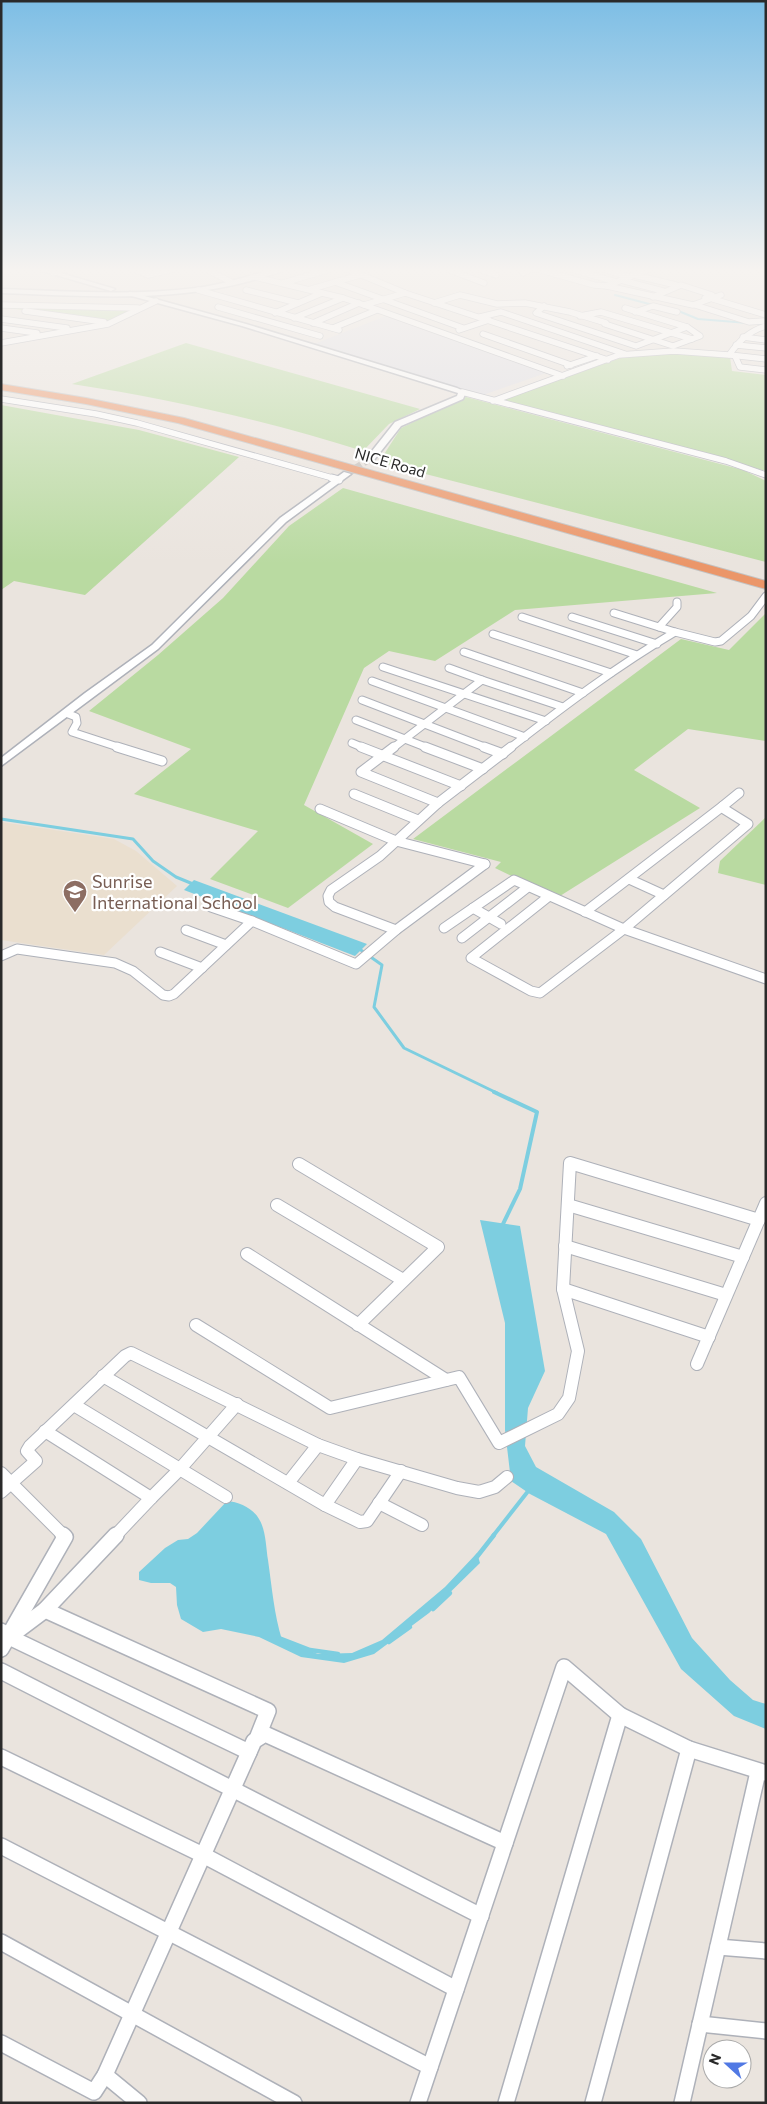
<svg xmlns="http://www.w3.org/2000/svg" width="767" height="2104" viewBox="0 0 767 2104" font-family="Commissioner,sans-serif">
	<rect width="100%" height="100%" fill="#eae4de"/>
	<path fill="#dfdee4" d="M 386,316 L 546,373 L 483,395 L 314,344 Z"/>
	<path fill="#eadfcf" d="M 1,822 L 114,839 L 136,851 L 177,886 L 104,955 L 1,940 Z"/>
	<g fill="#b9daa1">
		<path d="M 1,307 L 135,311 L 110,322 Z"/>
		<path d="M 186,343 L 420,409 L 389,424 L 363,451 C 268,421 171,399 72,384 Z"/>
		<path d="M 684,353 L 730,357 L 732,371 L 766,375 L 766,471 L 502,400 L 626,356 Z"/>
		<path d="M 466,397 L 743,470 L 766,481 L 766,562 L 379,462 L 401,428 Z"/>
		<path d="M 1,405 L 139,430 L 239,457 L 85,595 L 14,581 L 1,590 Z"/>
		<path d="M 343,488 L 717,593 L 515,610 L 435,661 L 389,651 L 364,668 L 304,805 L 373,844 L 288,908 L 210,879 L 258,831 L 134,794 L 191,749 L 89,711 L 158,655 L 223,598 L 289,526 Z"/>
		<path d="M 766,613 L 766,741 L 688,729 L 634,770 L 700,808 L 552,901 L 542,891 L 495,868 L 501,862 L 413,839 L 681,639 L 729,650 Z"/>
		<path d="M 766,817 L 766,885 L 718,873 L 720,861 Z"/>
	</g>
	<g fill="#7dcee0">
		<path d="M 194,880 L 367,944 L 355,956 L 184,890 Z"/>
		<path d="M 480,1220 L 520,1226 L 545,1371 L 528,1408 L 525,1446 L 536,1467 L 614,1512 L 641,1539 L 692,1638 L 730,1680 L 753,1700 L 766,1704 L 766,1729 L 734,1716 L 681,1669 L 606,1534 L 530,1494 L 511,1481 L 505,1430 L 505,1323 Z"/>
		<path d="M 227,1501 C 239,1502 253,1508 259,1519 C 266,1530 266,1548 268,1560 C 272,1588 274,1614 282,1640 L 318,1654 L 352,1653 L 382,1640 L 445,1587 L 477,1553 L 480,1563 L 429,1613 L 374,1654 L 344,1663 L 301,1657 L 259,1637 L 221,1629 L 203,1632 L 181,1619 L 177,1605 L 176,1587 L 170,1583 L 151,1583 L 139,1580 L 139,1572 L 165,1548 L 178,1540 L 188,1539 L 197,1533 Z"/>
	</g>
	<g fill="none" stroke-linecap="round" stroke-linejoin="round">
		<g stroke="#7dcee0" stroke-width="2">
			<path d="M 615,295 L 653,305"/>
			<path d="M 676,310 L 698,319 L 760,324"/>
		</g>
		<g stroke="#7dcee0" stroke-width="3">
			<path d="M 1,819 L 133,839 L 153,861 L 176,877 L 193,884"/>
			<path d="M 358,948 L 382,965 L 374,1007 L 404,1048 L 497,1093"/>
		</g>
		<g stroke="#7dcee0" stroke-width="4">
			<path d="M 494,1092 L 537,1112 L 520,1189 L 502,1226"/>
			<path d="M 493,1536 L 529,1490"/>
		</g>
		<g stroke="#7dcee0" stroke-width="4.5">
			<path d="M 476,1558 L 494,1535"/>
			<path d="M 433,1609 L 450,1593"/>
			<path d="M 279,1638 L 310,1650 L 338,1654"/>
			<path d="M 389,1642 L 410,1627"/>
		</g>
		<path stroke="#c4bfba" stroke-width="7" stroke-dasharray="7 3" stroke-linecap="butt" d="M 347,474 L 371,458"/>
		<defs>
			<g id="minor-far4">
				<path d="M 134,269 L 148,275 L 174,269"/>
				<path d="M 206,269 L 231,282"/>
				<path d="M 347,269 L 405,293 L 608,360"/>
				<path d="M 447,269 L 484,283"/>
				<path d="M 478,269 L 496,275"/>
				<path d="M 537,269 L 594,285 L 607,286"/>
				<path d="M 571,269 L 616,282"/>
				<path d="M 603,269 L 629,277"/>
				<path d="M 649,269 L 607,286 L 693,305 L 721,295"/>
				<path d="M 53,273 L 63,269"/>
				<path d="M 523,273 L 531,269"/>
				<path d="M 634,275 L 676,285"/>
				<path d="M 255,277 L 343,298 L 364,305"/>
				<path d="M 621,280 L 663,291"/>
				<path d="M 335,282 L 463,328"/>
				<path d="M 283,283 L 331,269"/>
				<path d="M 311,289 L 360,275"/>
				<path d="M 198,290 L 339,330"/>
				<path d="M 246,290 L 298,303"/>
				<path d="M 405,293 L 364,305 L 563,376"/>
				<path d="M 653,297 L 681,285 L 712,295 L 705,298"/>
				<path d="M 713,299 L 766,315"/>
				<path d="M 434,303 L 460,295 L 497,304 L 525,303 L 570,312 L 606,323"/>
				<path d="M 1,305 L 138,308"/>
				<path d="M 695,305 L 749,322 L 764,321"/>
				<path d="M 544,306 L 536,313 L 636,346 L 687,327 L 625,308"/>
				<path d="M 218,307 L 320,336"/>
				<path d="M 25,311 L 104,322"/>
				<path d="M 635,312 L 653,306 L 677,312"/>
				<path d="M 275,313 L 322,293"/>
				<path d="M 580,316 L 601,312 L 692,339"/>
				<path d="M 480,317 L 501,312 L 625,354"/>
				<path d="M 294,318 L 343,298"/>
				<path d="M 1,319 L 67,328"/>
				<path d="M 313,323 L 359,303"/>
				<path d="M 605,324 L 673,346 L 700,336 L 687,327"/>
				<path d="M 1,328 L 37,333"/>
				<path d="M 333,328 L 377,310"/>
				<path d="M 459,330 L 489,320"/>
				<path d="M 483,334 L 571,365"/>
				<path d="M 743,337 L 766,340"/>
				<path d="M 1,343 L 108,324 L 156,301"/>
				<path d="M 736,345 L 766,348"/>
				<path d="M 730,355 L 766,359"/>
				<path d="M 735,356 L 740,367 L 766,370"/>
				<path d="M 567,366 L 597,356"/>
				<path d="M 462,392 L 726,461 L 766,475"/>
				<path d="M 1,399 L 96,414 L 137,423 L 336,479"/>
				<path d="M 493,401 L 619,355 L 674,351 L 729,355 C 739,341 749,331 766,326"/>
			</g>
			<g id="minor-far3">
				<path d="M 332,478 L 339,480"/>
				<path d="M 614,613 L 659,627"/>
				<path d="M 522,617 L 637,655"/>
				<path d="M 572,617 L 657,644"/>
				<path d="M 675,632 L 715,642 L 721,641 L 751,616 L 766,596"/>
				<path d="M 493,634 L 611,673"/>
				<path d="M 464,652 L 583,693"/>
				<path d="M 383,667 L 546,721"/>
				<path d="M 449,668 L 482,680"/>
				<path d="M 372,681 L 525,737"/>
				<path d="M 362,700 L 487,748"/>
				<path d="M 66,713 L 76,717 L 77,723 L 72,732 L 121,748"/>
				<path d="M 356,720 L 428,748"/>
				<path d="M 352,743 L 364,748"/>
				<path d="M 393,748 L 482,680 L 563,707"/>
				<path d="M 510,748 C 563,707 617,666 675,632 L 659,627 L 677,607 L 677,602"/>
			</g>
			<g id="minor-far2">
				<path d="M 117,747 L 162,761"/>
				<path d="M 361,747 L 461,786"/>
				<path d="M 394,747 L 361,772 L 438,803"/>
				<path d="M 425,747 L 483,769"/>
				<path d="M 484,747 L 503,754"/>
				<path d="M 354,794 L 418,820"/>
				<path d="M 320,809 L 396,841 L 485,864"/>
				<path d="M 629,879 L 664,895"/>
				<path d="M 548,897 L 471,958 L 531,991 L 540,993 L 624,929 L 748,824 L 724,809 L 723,806 L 739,793"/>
				<path d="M 211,907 L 252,921"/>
				<path d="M 473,908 L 501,924"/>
				<path d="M 585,912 L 723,806"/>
				<path d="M 444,928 L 514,880 L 624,929 L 766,979"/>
				<path d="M 186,930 L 226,945"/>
				<path d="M 396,930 L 335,907 L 329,902 L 328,896 L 331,890 L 380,856 L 438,803 L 511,747"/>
				<path d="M 462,938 L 528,887"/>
				<path d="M 160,952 L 202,968"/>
				<path d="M 1,956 L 17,949 L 115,963 L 133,971 L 163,995 L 169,996 L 174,994 L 252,921 L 356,964 L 396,930 L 485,864"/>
			</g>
			<g id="minor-far1">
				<path d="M 299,1164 L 438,1247 L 358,1325"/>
				<path d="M 277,1205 L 403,1280"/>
				<path d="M 568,1205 L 743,1257"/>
				<path d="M 565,1246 L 726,1295"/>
				<path d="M 247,1254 L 446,1380"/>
				<path d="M 563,1289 L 570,1163 L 759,1220"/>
				<path d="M 196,1325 L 330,1408 L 459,1377 L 499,1443 L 558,1414 L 569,1398 L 578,1351 L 563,1289 L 709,1337"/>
				<path d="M 697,1364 L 766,1203"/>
				<path d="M 103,1376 L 325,1505 L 357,1459"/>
				<path d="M 74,1405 L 226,1497"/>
				<path d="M 45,1431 L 151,1498 L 179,1470 L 237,1404"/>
				<path d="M 1,1473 L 64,1536"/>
				<path d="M 288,1483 L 318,1445"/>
				<path d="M 1,1492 L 36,1461 L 27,1451 L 30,1446 L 125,1356 L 131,1353 L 318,1445 L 357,1459 L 457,1488 L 479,1492 L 495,1487 L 507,1477"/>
				<path d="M 379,1503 L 422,1525"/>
				<path d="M 325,1505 L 360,1522 L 367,1521 L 401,1471"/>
				<path d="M 115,1536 L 151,1498"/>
			</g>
			<g id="minor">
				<path d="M 116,1535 L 45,1610 L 268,1711 L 258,1736"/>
				<path d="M 1,1631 L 9,1637 L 249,1752"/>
				<path d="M 13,1634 L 45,1610"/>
				<path d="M 1,1649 L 65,1537 L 63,1535"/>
				<path d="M 1,1671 L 481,1916"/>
				<path d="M 1,1757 L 203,1855 L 456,1989"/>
				<path d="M 1,1846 L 430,2067"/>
				<path d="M 1,1942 L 294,2103"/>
				<path d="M 718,1947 L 766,1951"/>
				<path d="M 700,2024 L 766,2031"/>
				<path d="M 1,2043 L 94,2092 L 105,2075 L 254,1741 L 265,1734 L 505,1843"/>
				<path d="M 105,2075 L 139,2103"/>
				<path d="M 418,2103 L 564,1667 L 620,1715 L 689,1749 L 766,1773"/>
				<path d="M 506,2103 L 620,1715"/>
				<path d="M 593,2103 L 689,1749"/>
				<path d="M 682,2103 L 758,1772"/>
			</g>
			<g id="tertiary">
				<path d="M 130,292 L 246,324 L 457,388 L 466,392 L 463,399 L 401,426 L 374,460 L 368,460 L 368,456 L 395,422 L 457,396 L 458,393 L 242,326 L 128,295 L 128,293 Z"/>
				<path d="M 344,472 L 351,474 L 286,522 L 158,649 L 1,766 L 1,758 L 85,693 L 152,645 L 280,518 Z"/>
			</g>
			<g id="secondary">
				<path d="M 35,269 L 47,269 L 115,289 L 111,291 Z"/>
				<path d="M 274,269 L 286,269 C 276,275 261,277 250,281 C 169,303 85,296 1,293 L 1,289 C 66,291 131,296 196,288 C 222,285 248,276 274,269 Z"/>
			</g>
			<path id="motorway" d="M 1,384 L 86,398 L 184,418 L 766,581 L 766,589 L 178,423 L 86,404 L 1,390 Z"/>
		</defs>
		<use href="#minor-far4" stroke="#aeb1b9" stroke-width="7"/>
		<use href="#minor-far3" stroke="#aeb1b9" stroke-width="9"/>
		<use href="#minor-far2" stroke="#aeb1b9" stroke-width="11"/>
		<use href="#minor-far1" stroke="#aeb1b9" stroke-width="14"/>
		<use href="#minor" stroke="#aeb1b9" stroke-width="18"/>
		<use href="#tertiary" stroke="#aeb1b9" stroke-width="3"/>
		<use href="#secondary" stroke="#aeb1b9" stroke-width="3"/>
		<use href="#motorway" stroke="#c3c3c3" stroke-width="2"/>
		<use href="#minor-far4" stroke="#fff" stroke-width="5.5"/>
		<use href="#minor-far3" stroke="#fff" stroke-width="7"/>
		<use href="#minor-far2" stroke="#fff" stroke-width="9"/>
		<use href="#minor-far1" stroke="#fff" stroke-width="12"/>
		<use href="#minor" stroke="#fff" stroke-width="15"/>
		<use href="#tertiary" fill="#fff" fill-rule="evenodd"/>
		<use href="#secondary" fill="#fff" fill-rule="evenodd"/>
		<use href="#motorway" fill="#eb9669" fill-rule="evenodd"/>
	</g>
	<linearGradient id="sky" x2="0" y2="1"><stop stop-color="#7dbee5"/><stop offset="0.48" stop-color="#f6f3f0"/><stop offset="1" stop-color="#f6f3f0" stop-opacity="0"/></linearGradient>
	<rect width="767" height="564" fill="url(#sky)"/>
	<defs>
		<symbol id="school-pin" viewBox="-11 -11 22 30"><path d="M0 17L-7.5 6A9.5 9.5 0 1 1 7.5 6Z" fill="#8d6e63" stroke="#fff"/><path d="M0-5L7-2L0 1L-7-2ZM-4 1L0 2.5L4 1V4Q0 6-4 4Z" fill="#fff"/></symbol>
	</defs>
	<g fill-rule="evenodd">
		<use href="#school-pin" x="61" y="878" width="28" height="38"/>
	</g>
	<g text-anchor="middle" stroke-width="4.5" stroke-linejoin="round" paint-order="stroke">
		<g font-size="15" fill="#2a2a2a" stroke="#fff">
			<text transform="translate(390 463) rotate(16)" y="5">NICE Road</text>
		</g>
		<g font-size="18" fill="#785e54" stroke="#fff" text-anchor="start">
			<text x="92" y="888">Sunrise<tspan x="92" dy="21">International School</tspan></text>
		</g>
	</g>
	<rect width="767" height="2104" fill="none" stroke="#2a2a2a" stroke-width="5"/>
	<g transform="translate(727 2064) rotate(291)"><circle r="24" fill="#ffffff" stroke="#aaaaaa"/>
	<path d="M0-4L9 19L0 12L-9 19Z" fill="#5179e4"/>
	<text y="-8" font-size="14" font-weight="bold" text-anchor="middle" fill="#2a2a2a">N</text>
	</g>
</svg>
